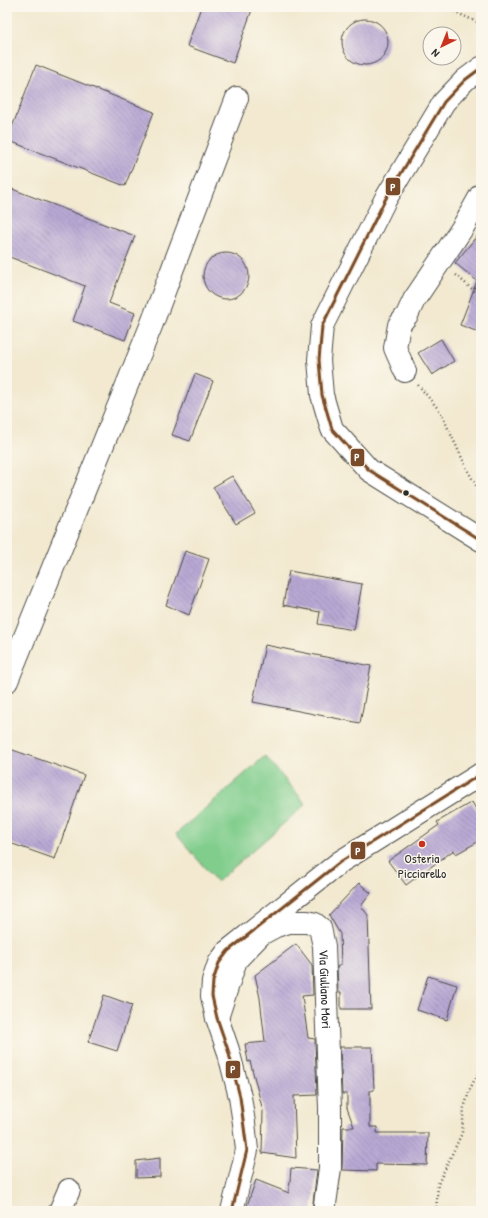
<svg xmlns="http://www.w3.org/2000/svg" width="488" height="1218" viewBox="0 0 488 1218" font-family="'Patrick Hand',sans-serif">
	<defs>
		<pattern id="building-back-hatch" width="6" height="6" patternUnits="userSpaceOnUse"><rect width="6" height="6" fill="#b8a8d4"/><path d="M-1 5l2 2M0 0l6 6M5-1l2 2" fill="none" stroke="#9689ac"/></pattern>
	</defs>
	<rect width="100%" height="100%" fill="#fbf7ec"/>
	<filter id="ink" filterUnits="userSpaceOnUse"><feTurbulence type="fractalNoise" baseFrequency=".025" numOctaves="2"/><feDisplacementMap in="SourceGraphic" scale="8" xChannelSelector="R" yChannelSelector="G"/><feConvolveMatrix kernelMatrix="1 2 1 2 8 2 1 2 1" color-interpolation-filters="sRGB"/></filter>
	<filter id="wash" filterUnits="userSpaceOnUse"><feTurbulence type="fractalNoise" baseFrequency=".012" numOctaves="4" result="noise"/><feDisplacementMap in="SourceGraphic" scale="16" xChannelSelector="R" yChannelSelector="G"/><feGaussianBlur stdDeviation="0.9" result="paint"/><feColorMatrix in="noise" values="0 0 0 0 0 0 0 0 0 0 0 0 0 0 0 0 0 1.4 0 .05"/><feComposite in="paint" operator="in"/></filter>
	<g filter="url(#wash)">
		<rect width="100%" height="100%" fill="#f2e9d0"/>
		<path fill="#80cd8c" stroke="#567c5c" d="M 265,756 L 306,804 L 217,882 L 176,834 Z"/>
		<g id="blocks">
			<g fill="url(#building-back-hatch)">
				<path d="M 201,7 L 253,7 L 233,63 L 187,46 Z"/>
				<circle cx="365" cy="42" r="23"/>
				<path d="M 36,65 L 154,112 L 125,186 L 7,140 Z"/>
				<path d="M 7,187 L 135,236 L 109,303 L 135,313 L 125,340 L 73,321 L 85,286 L 7,256 Z"/>
				<path d="M 481,231 L 481,333 L 460,325 L 477,281 L 455,263 Z"/>
				<circle cx="226" cy="276" r="23"/>
				<path d="M 441,339 L 454,361 L 432,375 L 418,353 Z"/>
				<path d="M 195,374 L 213,381 L 190,441 L 172,435 Z"/>
				<path d="M 232,476 L 255,513 L 236,524 L 213,487 Z"/>
				<path d="M 185,551 L 209,559 L 189,615 L 166,605 Z"/>
				<path d="M 289,571 L 362,584 L 354,630 L 318,624 L 320,612 L 283,605 Z"/>
				<path d="M 265,645 L 371,666 L 360,723 L 253,702 Z"/>
				<path d="M 7,748 L 84,775 L 55,859 L 7,842 Z"/>
				<path d="M 472,802 L 481,818 L 481,840 L 456,854 L 454,850 L 406,885 L 388,861 L 439,825 L 437,822 Z"/>
				<path d="M 359,883 L 371,893 L 361,906 L 368,915 L 371,1009 L 341,1009 L 341,992 L 338,992 L 337,967 L 341,965 L 340,934 L 329,915 Z"/>
				<path d="M 296,944 L 312,965 L 313,995 L 302,996 L 308,1038 L 315,1039 L 317,1095 L 294,1096 L 296,1158 L 262,1153 L 263,1111 L 250,1061 L 248,1062 L 245,1044 L 265,1042 L 260,998 L 255,975 Z"/>
				<path d="M 428,976 L 457,985 L 447,1020 L 417,1010 Z"/>
				<path d="M 104,995 L 132,1005 L 117,1051 L 88,1042 Z"/>
				<path d="M 340,1047 L 372,1047 L 374,1090 L 370,1091 L 370,1127 L 377,1127 L 377,1133 L 428,1133 L 427,1165 L 376,1164 L 376,1171 L 342,1170 L 343,1127 L 354,1127 L 347,1108 L 347,1094 L 342,1094 Z"/>
				<path d="M 160,1158 L 160,1177 L 136,1178 L 136,1161 Z"/>
				<path d="M 291,1168 L 317,1170 L 312,1211 L 245,1211 L 256,1180 L 289,1193 Z"/>
			</g>
		</g>
	</g>
	<g filter="url(#ink)">
		<use href="#blocks" fill-opacity="0" stroke="#494844" stroke-width="1"/>
		<g fill="none" stroke-linecap="round" stroke-linejoin="round">
			<defs>
				<g id="minor">
					<path d="M 405,371 L 395,348 L 399,325 L 407,315 L 414,300 L 463,227 L 481,195"/>
					<path d="M 7,681 L 151,326 L 237,98"/>
					<path id="s1" d="M 217,1018 L 236,960 L 261,934 L 276,926 L 289,922 L 307,922 L 315,924 L 320,928 L 324,946 L 330,1108 L 330,1168 L 324,1211"/>
					<path d="M 60,1211 L 69,1190"/>
				</g>
				<g id="major">
					<path d="M 481,68 L 465,80 L 444,102 L 385,200 L 322,326 L 319,360 L 322,395 L 332,429 L 369,470 L 481,540"/>
					<path d="M 232,1211 L 247,1150 L 244,1123 L 240,1097 L 228,1050 L 217,1018 L 212,996 L 213,981 L 219,963 L 228,951 L 340,862 L 481,774"/>
				</g>
			</defs>
			<use href="#minor" stroke="#494844" stroke-width="24"/>
			<use href="#major" stroke="#494844" stroke-width="24"/>
			<g stroke="#494844" stroke-width="2.5" stroke-dasharray="1 3" stroke-linecap="butt">
				<path d="M 448,7 L 449,9 L 481,24"/>
				<path d="M 456,275 L 481,297"/>
				<path d="M 418,385 L 440,411 L 467,469 L 481,495"/>
				<path d="M 436,1211 L 438,1184 L 462,1133 L 464,1108 L 470,1089 L 481,1067"/>
			</g>
			<use href="#minor" stroke="#fff" stroke-width="22"/>
			<use href="#major" stroke="#fff" stroke-width="22"/>
			<defs>
				<g id="bus-1">
					<path d="M 481,68 L 465,80 L 444,102 L 385,200 L 322,326 L 319,360 L 322,395 L 332,429 L 369,470 L 481,540"/>
					<path d="M 232,1211 L 247,1150 L 240,1097 L 228,1050 L 217,1018 L 212,996 L 213,981 L 219,963 L 228,951 L 340,862 L 481,774"/>
				</g>
			</defs>
			<use href="#bus-1" stroke="#fbf7ec" stroke-width="6"/>
			<use href="#bus-1" stroke="#7a4b2a" stroke-width="3"/>
		</g>
	</g>
	<circle fill="#2b2b2b" stroke="#fbf7ec" stroke-width="1.5" cx="406" cy="493" r="3.5"/>
	<circle fill="#c8321e" stroke="#fbf7ec" stroke-width="1.5" cx="422" cy="844" r="4"/>
	<g text-anchor="middle" stroke-width="3" stroke-linejoin="round" paint-order="stroke">
		<g font-size="13" fill="#2b2b2b" stroke="#fbf7ec">
			<text x="422" y="863">Osteria<tspan x="422" dy="15">Picciarello</tspan></text>
		</g>
		<g font-size="13" fill="#2b2b2b" stroke="#fbf7ec">
			<text dy="5" stroke="none"><textPath href="#s1" startOffset="222">Via Giuliano Mori</textPath></text>
		</g>
	</g>
	<g stroke="#fbf7ec" stroke-width="1.5">
		<rect x="385" y="177" width="16" height="19" rx="4" fill="#7a4b2a"/>
		<rect x="350" y="448" width="15" height="19" rx="4" fill="#7a4b2a"/>
		<rect x="350" y="841" width="16" height="19" rx="4" fill="#7a4b2a"/>
		<rect x="225" y="1060" width="16" height="19" rx="4" fill="#7a4b2a"/>
	</g>
	<g font-size="11" text-anchor="middle" font-weight="bold" fill="#fff">
		<text x="393" y="191">P</text>
		<text x="357" y="461">P</text>
		<text x="358" y="855">P</text>
		<text x="233" y="1073">P</text>
	</g>
	<rect width="488" height="1218" fill="none" stroke="#fbf7ec" stroke-width="24"/>
	<g transform="translate(442 46) rotate(223)"><circle r="19" fill="#fbf7ec" stroke="#a8a59f"/>
	<path d="M0-3L7 15L0 10L-7 15Z" fill="#c8321e"/>
	<text y="-6" font-size="11" font-weight="bold" text-anchor="middle" fill="#2b2b2b">N</text>
	</g>
</svg>
